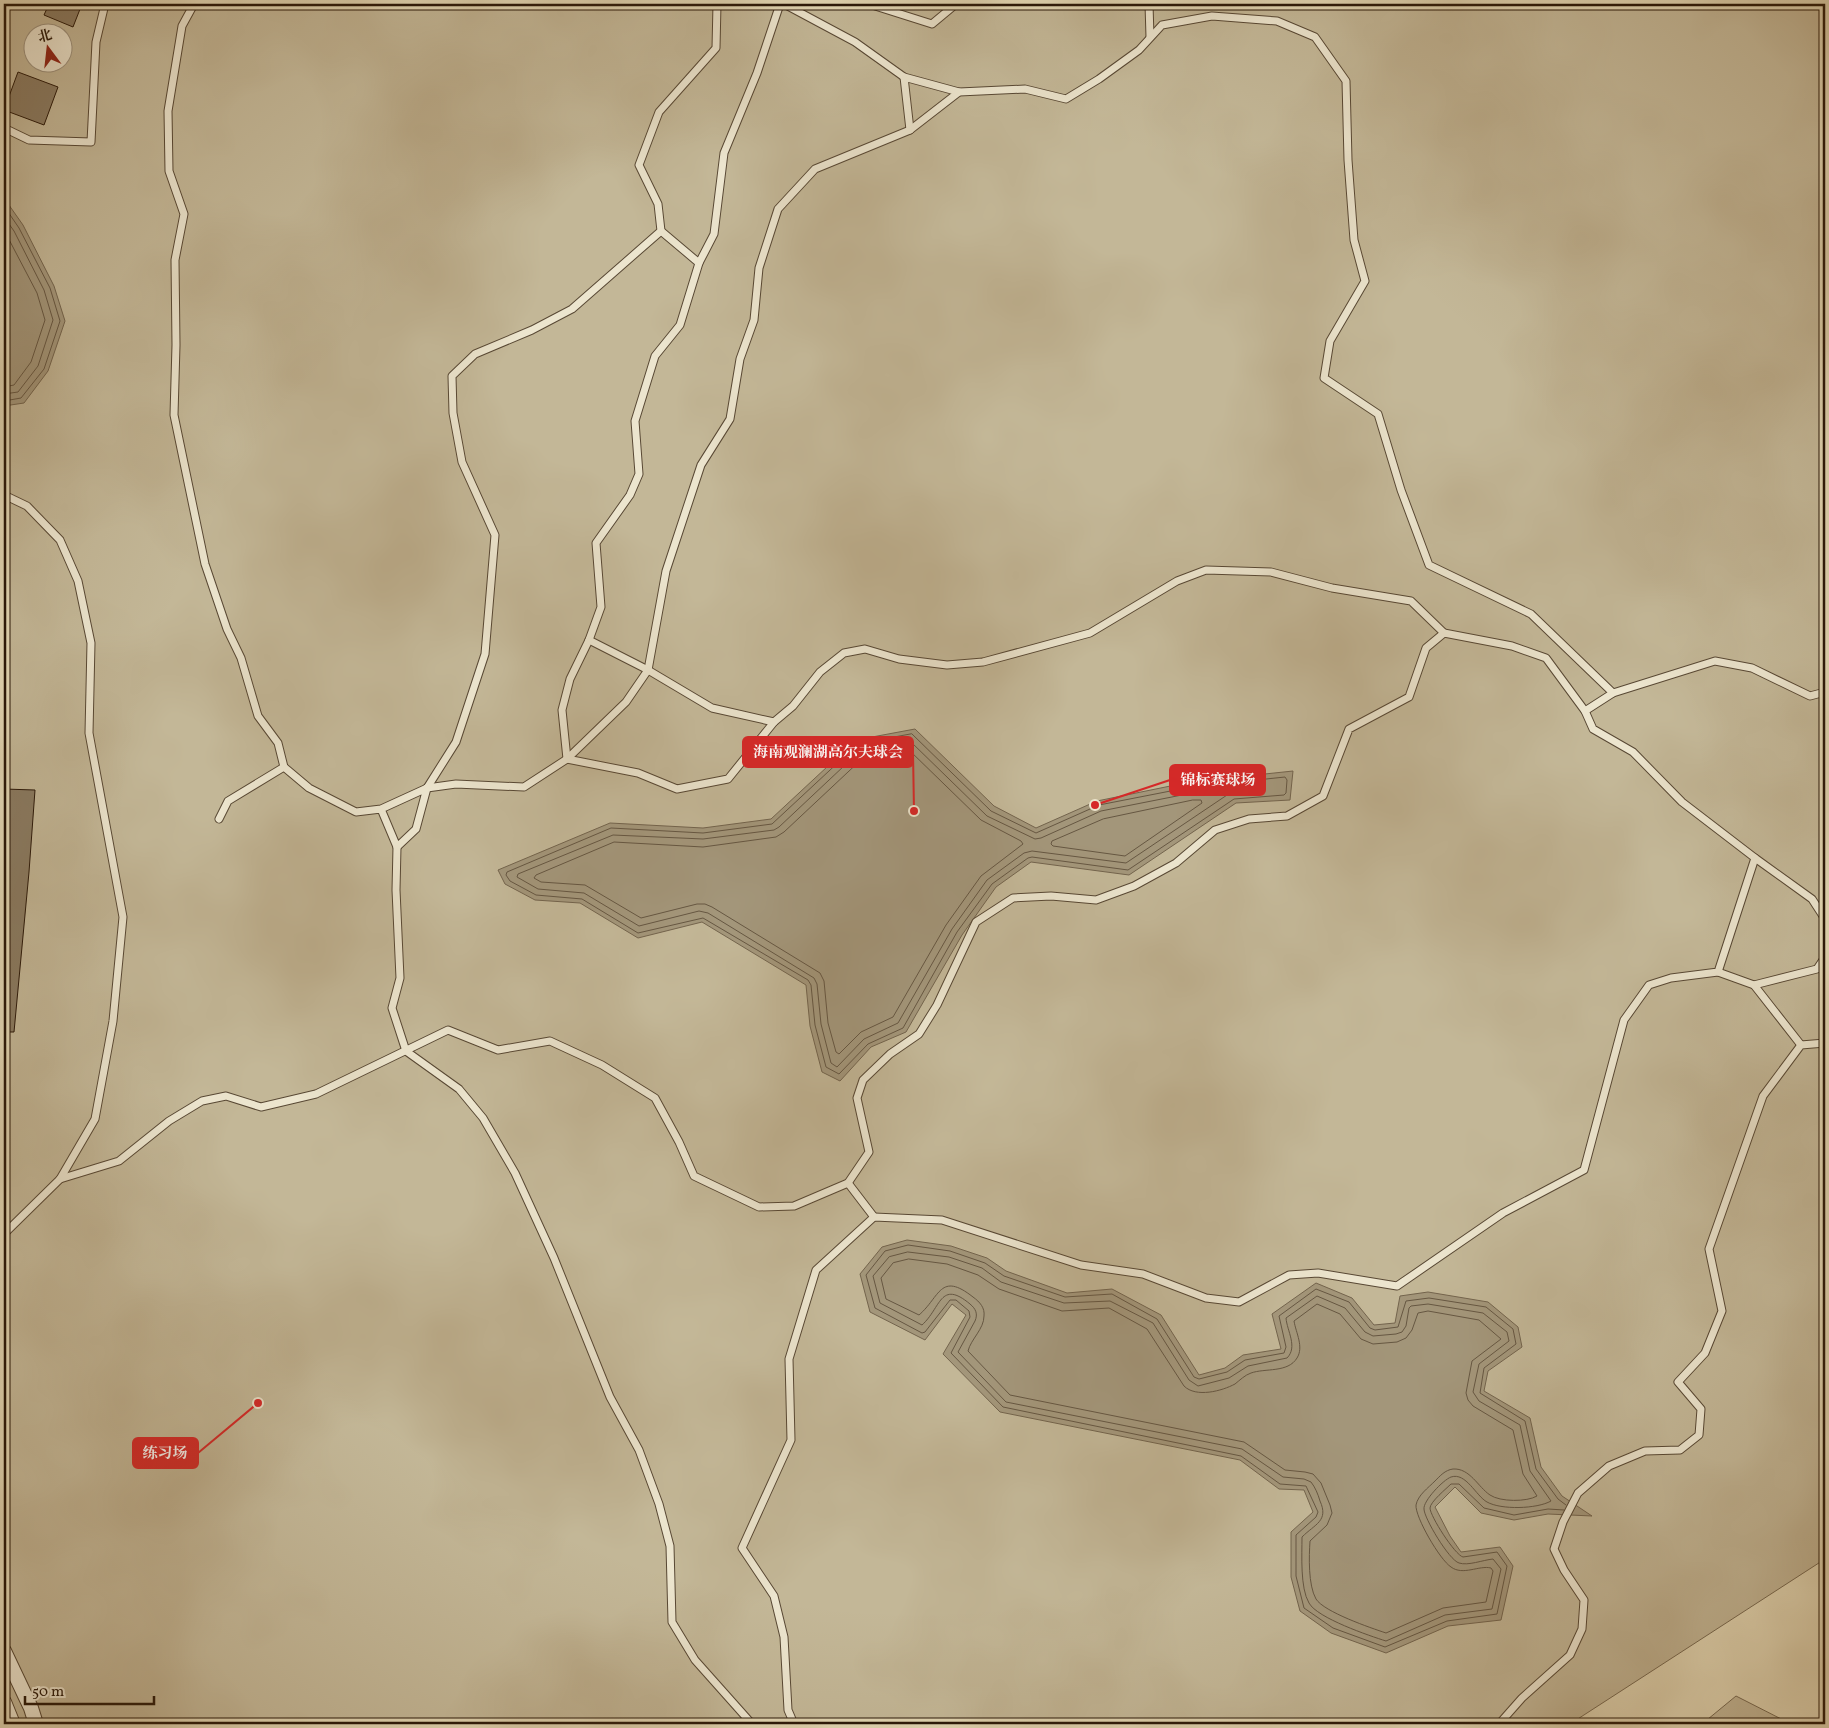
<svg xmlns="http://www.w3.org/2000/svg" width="1829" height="1728" viewBox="0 0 1829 1728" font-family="Vollkorn,'Noto Serif SC',serif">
	<rect width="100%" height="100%" fill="#e2d7b4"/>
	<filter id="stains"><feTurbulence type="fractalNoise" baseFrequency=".004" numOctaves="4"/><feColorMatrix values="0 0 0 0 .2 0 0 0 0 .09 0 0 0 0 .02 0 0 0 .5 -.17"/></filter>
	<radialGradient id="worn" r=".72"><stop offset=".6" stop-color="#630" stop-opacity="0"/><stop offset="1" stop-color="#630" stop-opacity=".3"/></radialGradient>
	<g fill="#c3b797" stroke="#766850" fill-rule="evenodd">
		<path d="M 4,4 L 1825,4 L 1825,1559 L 1570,1724 L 4,1724 ZM 32,32 L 62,32 L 62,62 L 32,62 Z"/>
		<path d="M 1736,1696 L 1791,1724 L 1702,1724 Z"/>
	</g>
	<g fill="#a3967a" stroke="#73644d">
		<path d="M 4,198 L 23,225 L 54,286 L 65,321 L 48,371 L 24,403 L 4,406 Z"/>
		<path d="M 915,729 L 994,806 L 1036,828 L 1097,801 L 1190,782 L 1293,771 L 1290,800 L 1236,803 L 1129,875 L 1031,862 L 996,887 L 962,935 L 906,1032 L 871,1047 L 840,1081 L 822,1072 L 810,1026 L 806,985 L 702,922 L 638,938 L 580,903 L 535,900 L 505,884 L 498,870 L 610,823 L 703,828 L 771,819 L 856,740 Z"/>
		<path d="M 907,1240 L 951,1246 L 987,1258 L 1006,1271 L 1067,1293 L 1112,1289 L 1161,1315 L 1199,1375 L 1225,1368 L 1243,1355 L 1281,1349 L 1272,1314 L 1316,1283 L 1352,1298 L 1374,1325 L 1395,1323 L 1400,1296 L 1428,1292 L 1488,1302 L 1518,1327 L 1522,1347 L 1488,1371 L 1484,1391 L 1530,1418 L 1541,1467 L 1562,1496 L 1592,1516 L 1548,1514 L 1514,1520 L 1481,1513 L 1455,1487 L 1435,1507 L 1450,1536 L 1461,1552 L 1500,1547 L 1513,1566 L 1501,1620 L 1448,1626 L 1386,1653 L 1331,1633 L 1300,1611 L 1291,1577 L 1291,1532 L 1313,1512 L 1304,1490 L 1279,1489 L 1240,1460 L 1000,1412 L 943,1354 L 966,1315 L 952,1304 L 925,1340 L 870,1312 L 860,1274 L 882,1247 Z"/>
	</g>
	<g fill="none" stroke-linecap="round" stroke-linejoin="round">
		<g stroke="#665742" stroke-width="1">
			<path d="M 4,206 L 19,228 L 50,288 L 60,321 L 44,369 L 21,398 L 4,401"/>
			<path d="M 4,217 L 14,231 L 44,290 L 53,320 L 38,366 L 18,392 L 4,394"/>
			<path d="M 4,230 L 37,293 L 45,320 L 31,362 L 14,385 L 4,387"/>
			<path d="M 912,734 L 991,811 L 1036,833 L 1099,805 L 1191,787 L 1285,777 L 1287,780 L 1286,793 L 1284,795 L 1234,799 L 1128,870 L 1032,857 L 1028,858 L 992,884 L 957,932 L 903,1028 L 868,1044 L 839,1074 L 826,1067 L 815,1025 L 811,985 L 808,980 L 703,918 L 638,933 L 582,899 L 536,895 L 510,881 L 506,875 L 507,872 L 611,828 L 703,833 L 772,824 L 858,744 Z"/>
			<path d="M 910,741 L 987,816 L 1035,839 L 1041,838 L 1101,811 L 1192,793 L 1228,790 L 1230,793 L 1126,863 L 1032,851 L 1024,853 L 987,880 L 952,929 L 898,1023 L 864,1039 L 837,1067 L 831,1063 L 821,1024 L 817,984 L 814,978 L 708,913 L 699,911 L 639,926 L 584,893 L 538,889 L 517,877 L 518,874 L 613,835 L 703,839 L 774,830 L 779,827 L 861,750 Z"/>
			<path d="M 908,749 L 981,820 L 1021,841 L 1023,844 L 981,876 L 946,925 L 893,1017 L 861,1032 L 839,1054 L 836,1052 L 828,1023 L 824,981 L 820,973 L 712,907 L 705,904 L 697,904 L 641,918 L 585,885 L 541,882 L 534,878 L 536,875 L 614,842 L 703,847 L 776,837 L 784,832 L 864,757 Z"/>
			<path d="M 1193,800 L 1201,800 L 1202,803 L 1125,856 L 1053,846 L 1051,844 L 1052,841 L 1103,819 Z"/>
			<path d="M 908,1252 L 949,1257 L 982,1268 L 1001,1282 L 1064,1303 L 1110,1301 L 1153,1323 L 1189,1380 L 1198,1386 L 1229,1378 L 1248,1366 L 1287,1358 C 1298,1347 1287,1331 1286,1318 L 1317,1296 L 1345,1308 L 1365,1332 L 1373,1336 L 1396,1334 L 1402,1332 L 1406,1326 L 1409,1308 L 1411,1306 L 1428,1304 L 1483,1313 L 1507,1332 L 1509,1341 L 1479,1364 L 1473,1392 L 1479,1401 L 1520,1425 L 1530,1471 L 1551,1501 C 1537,1509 1501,1510 1487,1502 C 1476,1496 1466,1472 1451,1477 C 1443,1480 1423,1501 1424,1509 C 1424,1518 1449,1560 1459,1563 C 1468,1566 1483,1560 1493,1559 L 1501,1569 L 1492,1609 L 1445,1615 L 1386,1641 C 1370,1636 1317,1618 1309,1603 C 1300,1588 1302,1555 1302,1537 C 1315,1524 1329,1521 1320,1501 C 1318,1494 1315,1487 1311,1482 L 1304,1479 L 1283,1477 L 1242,1449 L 1006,1402 L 958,1352 L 975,1321 C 978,1314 976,1309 970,1304 C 940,1279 941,1308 922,1325 L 880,1303 L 873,1276 L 889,1257 Z"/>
			<path d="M 909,1259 L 947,1264 L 978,1275 L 999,1289 L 1062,1311 L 1109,1308 L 1147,1329 L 1184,1386 C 1196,1398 1222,1391 1235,1384 C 1240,1380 1245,1375 1251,1373 C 1265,1368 1288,1373 1297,1358 C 1304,1347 1296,1333 1294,1321 L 1317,1304 L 1340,1314 L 1361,1339 L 1373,1344 L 1397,1342 L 1406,1338 L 1412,1330 L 1418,1313 L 1428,1311 L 1479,1320 L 1501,1339 L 1472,1361 L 1466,1393 L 1468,1400 L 1473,1406 L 1513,1430 L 1523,1474 L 1537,1496 C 1527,1502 1500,1502 1490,1495 C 1478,1487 1470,1468 1453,1469 C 1445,1470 1440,1476 1435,1481 C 1428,1488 1418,1495 1416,1505 C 1415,1517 1440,1560 1451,1567 C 1463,1576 1479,1565 1491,1568 L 1493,1571 L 1486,1602 L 1443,1608 L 1386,1633 C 1371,1628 1324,1612 1316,1599 C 1308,1585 1309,1556 1310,1541 L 1327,1525 L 1332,1513 L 1330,1505 L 1321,1483 L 1313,1474 L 1305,1472 L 1285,1470 L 1244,1442 L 1010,1395 L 968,1351 C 971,1339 984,1329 984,1316 C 985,1308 980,1302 973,1297 C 940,1271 940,1297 919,1315 L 886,1299 L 881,1278 L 893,1263 Z"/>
			<path d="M 1564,1510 L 1548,1509 L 1514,1515 L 1484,1508 L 1459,1484 L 1451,1484 C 1447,1488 1430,1502 1430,1508 C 1430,1516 1455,1555 1463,1557 L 1497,1552 L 1507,1566 L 1497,1614 L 1447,1621 L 1385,1647 L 1333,1628 L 1304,1608 L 1296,1576 L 1296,1535 L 1316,1517 L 1318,1512 L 1306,1486 L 1280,1484 L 1241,1456 L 1003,1407 L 951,1353 L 970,1317 L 969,1311 L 956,1300 L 950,1300 L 925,1332 L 922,1333 L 875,1308 L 866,1275 L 885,1251 L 908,1245 L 950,1251 L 985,1263 L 1004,1276 L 1065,1297 L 1112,1294 L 1157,1319 L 1194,1377 L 1199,1379 L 1227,1372 L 1245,1360 L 1284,1353 L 1286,1347 L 1279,1316 L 1316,1289 L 1349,1302 L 1370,1328 L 1375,1330 L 1398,1327 L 1406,1301 L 1429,1298 L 1486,1307 L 1513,1329 L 1516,1344 L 1484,1368 L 1480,1393 L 1525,1421 L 1536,1469 L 1558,1499 L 1566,1505"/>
		</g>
	</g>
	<g fill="#8a7b62" stroke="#2a1809">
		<path d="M 49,4 L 82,4 L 73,27 L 44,15 Z"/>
		<path d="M 18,72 L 58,87 L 44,125 L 4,110 Z"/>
		<path d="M 4,789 L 35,790 L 29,872 L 14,1032 L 4,1032 Z"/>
	</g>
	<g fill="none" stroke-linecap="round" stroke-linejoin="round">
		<defs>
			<g id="service">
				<path d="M 194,4 L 182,26 L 168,111 L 169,171 L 184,214 L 175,260 L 176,345 L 174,415 L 205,564 L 227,629 L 241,658 L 258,716 L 278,743 L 284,767 L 309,788 L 356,812 L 381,809 L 427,788 L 416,829 L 397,847 L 381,809"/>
				<path d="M 784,4 L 855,42 L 904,77"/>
				<path d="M 839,4 L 872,5 L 932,24 L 956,4"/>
				<path d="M 1149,4 L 1150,37"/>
				<path d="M 4,128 L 29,140 L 91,142 L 96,42 L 105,4"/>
				<path d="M 910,130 L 904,77 L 959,92"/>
				<path d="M 699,263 L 714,234 L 724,153 L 757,73 L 780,4"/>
				<path d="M 4,495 L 27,506 L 60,540 L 78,581 L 91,643 L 89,733 L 123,917 L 113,1021 L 95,1119 L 60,1179 L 4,1234"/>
				<path d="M 589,640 L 648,670 L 712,708 L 774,722"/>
				<path d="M 1585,711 L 1613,693"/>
				<path d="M 567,759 L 638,773 L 677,789 L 728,779 L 774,722 L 793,706 L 820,672 L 844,653 L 865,649 L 899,659 L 947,665 L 983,662 L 1090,633 L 1177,581 L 1206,570 L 1271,572 L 1332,588 L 1411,601 L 1444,633"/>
				<path d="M 567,759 L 562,710 L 570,679 L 589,640 L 601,607 L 596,543 L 630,495 L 639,474 L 635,421 L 655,356 L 680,325 L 699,263 L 661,231"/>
				<path d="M 427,788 L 456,784 L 524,787 L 567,759 L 626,702 L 648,670 L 666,571 L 701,465 L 730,419 L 740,359 L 754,320 L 759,268 L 778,209 L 815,169 L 910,130 L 959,92 L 1025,89 L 1066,99 L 1099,79 L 1139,50 L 1162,25 L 1212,16 L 1277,21 L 1315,37 L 1346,81 L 1348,160 L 1354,240 L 1365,281 L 1330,341 L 1324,378 L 1378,414 L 1401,490 L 1429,565 L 1531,614 L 1613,693 L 1715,661 L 1752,668 L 1810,696 L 1825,692"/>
				<path d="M 427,788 L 456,742 L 485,654 L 495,535 L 462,462 L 453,413 L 452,376 L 475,354 L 532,330 L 572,309 L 661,231 L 658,204 L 639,165 L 659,112 L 716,48 L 717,4"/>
				<path d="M 219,819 L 228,801 L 284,767"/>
				<path d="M 397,847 L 396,890 L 400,978 L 392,1008 L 406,1051 L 459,1089 L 483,1118 L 515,1173 L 554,1258 L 610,1397 L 639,1450 L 659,1504 L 670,1546 L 672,1622 L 695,1660 L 752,1724"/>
				<path d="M 1755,858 L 1812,899 L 1825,919"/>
				<path d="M 1718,972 L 1754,985 L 1801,1045"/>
				<path d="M 1754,985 L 1817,969 L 1825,957"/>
				<path d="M 60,1179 L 119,1161 L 169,1121 L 202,1101 L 226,1096 L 261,1107 L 316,1094 L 448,1030 L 498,1050 L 550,1041 L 602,1065 L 655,1098 L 679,1142 L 694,1176 L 759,1207 L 794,1206 L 848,1183 L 869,1152 L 857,1098 L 863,1080 L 890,1054 L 919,1034 L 937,1005 L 976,922 L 1013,898 L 1051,896 L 1096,900 L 1134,886 L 1176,863 L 1215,830 L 1249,819 L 1287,816 L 1323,796 L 1349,729 L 1409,697 L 1426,648 L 1444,633 L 1512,646 L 1546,658 L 1585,711 L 1593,729 L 1633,752 L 1682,802 L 1755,858 L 1718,972 L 1671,978 L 1649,985 L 1624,1020 L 1584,1170 L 1503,1213 L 1397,1286 L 1318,1273 L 1289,1275 L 1239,1302 L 1206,1298 L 1143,1274 L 1081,1265 L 942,1220 L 874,1217 L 816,1270 L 789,1359 L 791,1440 L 742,1548 L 774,1596 L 784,1637 L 788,1710 L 794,1724"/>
				<path d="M 848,1183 L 874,1217"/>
				<path d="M 1499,1724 L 1522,1698 L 1570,1655 L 1582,1629 L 1584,1600 L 1564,1570 L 1554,1549 L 1563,1522 L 1578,1493 L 1609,1466 L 1645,1451 L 1680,1450 L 1699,1435 L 1701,1409 L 1678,1382 L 1705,1353 L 1722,1311 L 1709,1249 L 1763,1096 L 1801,1045 L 1825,1043"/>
			</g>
			<g id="minor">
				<path d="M 4,1651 L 31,1708 L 36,1724"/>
				<path d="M 4,1702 L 13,1724"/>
			</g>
		</defs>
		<use href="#service" stroke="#584834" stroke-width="9"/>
		<use href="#minor" stroke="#584834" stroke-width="16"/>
		<use href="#service" stroke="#ece5ce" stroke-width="7"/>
		<use href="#minor" stroke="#ece5ce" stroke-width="14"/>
	</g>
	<path fill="none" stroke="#d62828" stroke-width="2" d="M914 811L913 752M1095 805L1170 780M258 1403L198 1453"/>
	<g fill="#d62828" stroke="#ece5ce" stroke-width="2">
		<circle cx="914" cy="811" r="5"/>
		<circle cx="1095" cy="805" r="5"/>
		<circle cx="258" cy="1403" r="5"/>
	</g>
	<g fill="#d62828" stroke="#d62828" stroke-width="2">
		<rect x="743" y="737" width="170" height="30" rx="5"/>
		<rect x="1170" y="765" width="95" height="30" rx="5"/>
		<rect x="133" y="1438" width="65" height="30" rx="5"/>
	</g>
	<g font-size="15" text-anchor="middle" font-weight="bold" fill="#fff">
		<text x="828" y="757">海南观澜湖高尔夫球会</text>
		<text x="1218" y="785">锦标赛球场</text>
		<text x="165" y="1458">练习场</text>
	</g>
	<rect width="1829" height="1728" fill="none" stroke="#e2d7b4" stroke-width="20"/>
	<rect x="5" y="5" width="1819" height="1718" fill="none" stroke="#2a1809" stroke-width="2.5"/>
	<rect x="10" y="10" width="1809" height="1708" fill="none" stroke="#2a1809"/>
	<g transform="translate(48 48) rotate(345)"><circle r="24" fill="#ece5ce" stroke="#9e937f"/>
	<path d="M0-4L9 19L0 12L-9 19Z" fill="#8f2418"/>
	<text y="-8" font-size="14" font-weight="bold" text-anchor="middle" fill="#2a1809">北</text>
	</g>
	<path d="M25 1696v8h129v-8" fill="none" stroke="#2a1809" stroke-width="2.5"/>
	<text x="32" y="1696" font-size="15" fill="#2a1809" stroke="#ece5ce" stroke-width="4" paint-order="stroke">50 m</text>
	<rect width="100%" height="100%" filter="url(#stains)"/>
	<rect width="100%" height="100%" fill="url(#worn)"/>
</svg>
